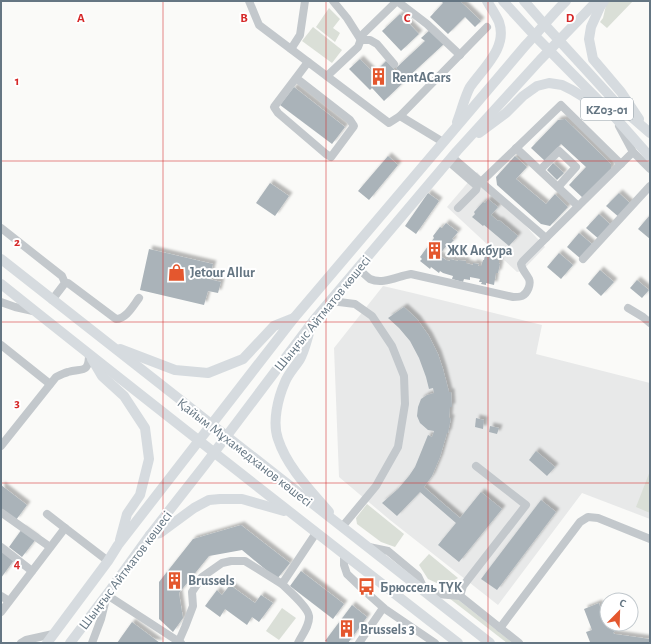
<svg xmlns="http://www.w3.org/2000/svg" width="651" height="644" viewBox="0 0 651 644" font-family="'Alegreya Sans',sans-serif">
	<defs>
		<filter id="shadow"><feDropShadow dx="3.5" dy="-3.5" stdDeviation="1" flood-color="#0004"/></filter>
	</defs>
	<rect width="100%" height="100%" fill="#fafaf8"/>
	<g fill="#e8e9e9">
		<path d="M 477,172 L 545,247 L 522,271 L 517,272 L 447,207 Z"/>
		<path d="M 383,286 L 413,293 L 542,325 L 536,354 L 650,383 L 650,519 L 582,493 L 498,605 L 390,520 L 339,477 L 334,348 Z"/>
	</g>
	<g fill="#dadfd7">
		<path d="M 607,1 L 633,1 L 607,28 L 600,22 L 603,18 Z"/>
		<path d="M 329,8 L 340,19 L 333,28 L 340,33 L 335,42 L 316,27 Z"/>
		<path d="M 313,27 L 342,50 L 332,63 L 302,41 Z"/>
		<path d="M 650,471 L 650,513 L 636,507 Z"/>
		<path d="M 367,504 L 404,534 L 395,547 L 381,542 L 357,524 L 356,518 Z"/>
		<path d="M 429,554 L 458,578 L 448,584 L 441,585 L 428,579 L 419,565 Z"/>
		<path d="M 449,598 L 456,598 L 513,643 L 507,643 Z"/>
		<path d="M 282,608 L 296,618 L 279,640 L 266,631 Z"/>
	</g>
	<g fill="#aab3b9" filter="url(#shadow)">
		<path d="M 441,1 L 460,1 L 481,21 L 475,27 L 465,17 L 448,34 L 430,17 L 443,3 Z"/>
		<path d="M 400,14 L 419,34 L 401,51 L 382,31 Z"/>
		<path d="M 430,30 L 444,44 L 406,79 L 396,68 L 425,41 L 421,38 Z"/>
		<path d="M 360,59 L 374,73 L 386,61 L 405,81 L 384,101 L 372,88 L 370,90 L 349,69 Z"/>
		<path d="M 294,87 L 345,127 L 332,144 L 280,105 Z"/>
		<path d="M 565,119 L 611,164 L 611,169 L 583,198 L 569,185 L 586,167 L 561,144 L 545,161 L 531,148 L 558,120 Z"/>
		<path d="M 388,156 L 398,165 L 369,200 L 358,191 Z"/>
		<path d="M 515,156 L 527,167 L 516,179 L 546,204 L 555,194 L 568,207 L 550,226 L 541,224 L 497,185 L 496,177 Z"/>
		<path d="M 553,163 L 564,173 L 557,180 L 547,170 Z"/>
		<path d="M 270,183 L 289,196 L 275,216 L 256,203 Z"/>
		<path d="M 428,193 L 439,201 L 416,234 L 405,226 Z"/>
		<path d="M 619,193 L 632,205 L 620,218 L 606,206 Z"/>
		<path d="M 488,199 L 498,207 L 491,215 L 498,221 L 499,220 L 518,236 L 509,246 L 484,225 L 483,226 L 472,217 L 475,214 L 474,212 L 483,202 L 485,203 Z"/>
		<path d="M 599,214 L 612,226 L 600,240 L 586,228 Z"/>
		<path d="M 650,215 L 650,239 L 638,229 Z"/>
		<path d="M 446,223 L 458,232 L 452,239 L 454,240 L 449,245 L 448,244 L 439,255 L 446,260 L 450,261 L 450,259 L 458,261 L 458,260 L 466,261 L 466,263 L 473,265 L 473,263 L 479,264 L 478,266 L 481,266 L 483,260 L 484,260 L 485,255 L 493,256 L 493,258 L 499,259 L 499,263 L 500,264 L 498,273 L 496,273 L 494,285 L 486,283 L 486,285 L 481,284 L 482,282 L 479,282 L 480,279 L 470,277 L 470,280 L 464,279 L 463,282 L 452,279 L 453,276 L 443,273 L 440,271 L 439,273 L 431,267 L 430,269 L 420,261 L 422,259 L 420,257 L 434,238 L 433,236 L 440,227 L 442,228 Z"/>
		<path d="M 579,233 L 593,245 L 581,259 L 567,247 Z"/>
		<path d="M 149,249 L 213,264 L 209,279 L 221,282 L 218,293 L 208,291 L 204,305 L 140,290 Z"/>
		<path d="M 559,253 L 573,265 L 561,279 L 547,267 Z"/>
		<path d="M 600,270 L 614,282 L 601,296 L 588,284 Z"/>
		<path d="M 637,280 L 649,290 L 642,298 L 630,288 Z"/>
		<path d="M 404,307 L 417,319 L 429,336 L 438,354 L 443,369 L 449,392 L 451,392 L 452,407 L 450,407 L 449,418 L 451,418 L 448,433 L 447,433 L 440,457 L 432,476 L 424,487 L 460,518 L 481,492 L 502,509 L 459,562 L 438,545 L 456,523 L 420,492 L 397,516 L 382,503 L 398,489 L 409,476 L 415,467 L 428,435 L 432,437 L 434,431 L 428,430 L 420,423 L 417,416 L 418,407 L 421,399 L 427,395 L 434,393 L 433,388 L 429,389 L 426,377 L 419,358 L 410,341 L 399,328 L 388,318 Z"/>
		<path d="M 476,418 L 484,420 L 483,429 L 475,427 Z"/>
		<path d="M 490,426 L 499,428 L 497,434 L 489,432 Z"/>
		<path d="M 536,451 L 555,467 L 547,476 L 529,460 Z"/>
		<path d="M 1,485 L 27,505 L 16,520 L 1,508 Z"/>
		<path d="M 541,500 L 556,512 L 497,590 L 481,579 Z"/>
		<path d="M 241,525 L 290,563 L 277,579 L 242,550 L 209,556 L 179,593 L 183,618 L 173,632 L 159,619 L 159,582 L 193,539 Z"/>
		<path d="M 22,529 L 36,539 L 22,557 L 9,547 Z"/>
		<path d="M 1,550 L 14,560 L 1,578 Z"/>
		<path d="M 301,571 L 344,604 L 333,619 L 290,586 Z"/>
		<path d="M 230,585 L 255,603 L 261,595 L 273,603 L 259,622 L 252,617 L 247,625 L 225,609 L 220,617 L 205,606 L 217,590 L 222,595 Z"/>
		<path d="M 599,603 L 601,610 L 603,610 L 605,617 L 602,618 L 605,625 L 608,628 L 610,626 L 616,630 L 613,633 L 615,634 L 650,639 L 650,643 L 592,643 L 590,642 L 586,632 L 592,630 L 584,609 Z"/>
		<path d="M 352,605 L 367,617 L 348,643 L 330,643 L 325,641 Z"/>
		<path d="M 132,622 L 160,643 L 117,643 Z"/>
	</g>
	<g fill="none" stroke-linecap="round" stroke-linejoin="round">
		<g stroke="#c3c8cc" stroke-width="8">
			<path d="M 249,1 L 259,25 L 389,123 L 400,116 L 443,142"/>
			<path d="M 333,1 L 347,18 L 361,40 L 370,40 L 377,44 L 394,64"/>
			<path d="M 397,1 L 427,24 L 460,55"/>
			<path d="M 291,49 L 300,35 L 305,1"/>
			<path d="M 327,76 L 358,47 L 363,34 L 397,1"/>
			<path d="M 296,78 L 350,120 L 354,126 L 331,157 L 326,154 L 278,113 L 274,107 L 308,62"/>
			<path d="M 400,116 L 487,27"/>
			<path d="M 619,126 L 633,152 L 650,169"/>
			<path d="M 516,148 L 578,206"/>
			<path d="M 452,157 L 546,238 L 633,152"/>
			<path d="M 448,161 L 477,186 L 476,190 L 458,208"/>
			<path d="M 540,170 L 559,151 L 576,167 L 558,187"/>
			<path d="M 481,182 L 561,105 L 621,164"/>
			<path d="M 1,228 L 62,276 L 65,283 L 52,300"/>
			<path d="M 583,259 L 650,186"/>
			<path d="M 358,268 C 362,272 366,276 370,279 C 383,285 398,276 411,274 L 513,297 C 516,297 520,297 522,296 C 528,293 531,284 529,279 C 526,273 522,270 521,264 L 523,261 L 546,238"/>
			<path d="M 65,283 L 68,283 L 116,319 C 126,319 133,306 139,298"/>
			<path d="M 331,301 L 355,304 L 372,316 L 392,346 L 404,376 L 405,404 L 398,447 L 376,486 L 342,527"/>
			<path d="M 1,302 L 15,307 L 33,311"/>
			<path d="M 628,308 L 643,317 L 650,323"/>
			<path d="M 1,345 L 50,384"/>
			<path d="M 1,446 L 56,377 C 60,375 64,373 68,372 C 82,368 89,374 89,354"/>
			<path d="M 1,514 L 2,513 L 50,547"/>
			<path d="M 47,514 L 65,528"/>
			<path d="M 1,547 L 32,571"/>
			<path d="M 369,547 L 388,551 L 418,576 L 426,593 L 460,596 L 519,643"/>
			<path d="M 344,554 L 344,565 L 347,574 L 367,593 L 385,609 L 435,643"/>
			<path d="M 1,596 L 9,601"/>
			<path d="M 460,596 L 463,586 L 526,505 L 476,466"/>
			<path d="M 1,612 L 65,528 L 108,561"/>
			<path d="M 500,628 L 580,522 L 588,517 L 598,518 L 650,539"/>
			<path d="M 21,643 L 26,640 L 53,634"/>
			<path d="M 92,643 L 101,619 L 107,595 L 181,643"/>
			<path d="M 178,643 L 185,627 L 193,606 L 192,592 L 202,577 L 222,563 L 231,561 L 245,561 L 282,584"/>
			<path d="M 298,643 C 302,635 310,625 309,616 C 308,607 289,591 282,584 L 316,533"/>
			<path d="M 359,643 L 383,608"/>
		</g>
		<g stroke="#d6dbdf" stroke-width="10">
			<path d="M 503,1 L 535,36 L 613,115 L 650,157"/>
			<path d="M 524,1 L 545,25 L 620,107 L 650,133"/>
			<path d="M 604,1 L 600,7 L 591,27 L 589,39 L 593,59 L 621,92 L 639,119"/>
			<path d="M 457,122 C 461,112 465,96 470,87 C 483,68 508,48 499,22 C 496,15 491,8 487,1"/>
			<path d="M 479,133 L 506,113 L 523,96 L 537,86 L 549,83 L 562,85 L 572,90 L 600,107"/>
			<path d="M 1,259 L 490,643"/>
			<path d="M 1,284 C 152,405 305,524 458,643"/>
			<path d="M 310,330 C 307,339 305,350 300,359 C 295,367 288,374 285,382 C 278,398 272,422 278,439 C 287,467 310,490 329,512"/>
			<path d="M 120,349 L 175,370 L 208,373 L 243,359 L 274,326 L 294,318"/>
			<path d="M 92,359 L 102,376 L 124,396 L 145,428 L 149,459 L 140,495 L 127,514 L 120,540"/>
			<path d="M 150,535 L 160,533 L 194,508 L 209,500 L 220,499 L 242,499 L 284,511"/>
			<path d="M 47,643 L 108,561 L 118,545 L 294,318 L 525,46 C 539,31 552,15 566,1"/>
			<path d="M 70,643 L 111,589 L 150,535 L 204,466 L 314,320 L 457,151 L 540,60 L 597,1"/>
		</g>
	</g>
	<path fill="none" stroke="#d62828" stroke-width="1" stroke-opacity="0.55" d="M 163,1 L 163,643M 326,1 L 326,643M 488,1 L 488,643M 1,161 L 650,161M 1,322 L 650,322M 1,483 L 650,483"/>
	<defs>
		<symbol id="building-bare" viewBox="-9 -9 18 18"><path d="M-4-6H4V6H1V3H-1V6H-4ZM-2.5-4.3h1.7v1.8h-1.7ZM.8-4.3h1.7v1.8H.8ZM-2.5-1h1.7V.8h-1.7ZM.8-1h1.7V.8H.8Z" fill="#e4572e" stroke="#fff" stroke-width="2.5" paint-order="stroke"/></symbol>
		<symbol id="shop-bare" viewBox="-9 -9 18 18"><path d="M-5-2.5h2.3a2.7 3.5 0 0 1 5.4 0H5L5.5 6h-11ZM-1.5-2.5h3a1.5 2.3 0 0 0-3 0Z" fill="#e4572e" stroke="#fff" stroke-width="2.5" paint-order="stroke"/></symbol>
		<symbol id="bus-bare" viewBox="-9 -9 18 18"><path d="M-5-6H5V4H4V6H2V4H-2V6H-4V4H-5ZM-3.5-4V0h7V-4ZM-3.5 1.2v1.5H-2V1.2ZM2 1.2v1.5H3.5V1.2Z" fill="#e4572e" stroke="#fff" stroke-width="2.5" paint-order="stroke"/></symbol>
	</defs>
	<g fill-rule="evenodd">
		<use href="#building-bare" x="366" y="64" width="25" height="25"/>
		<use href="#building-bare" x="422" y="238" width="25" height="25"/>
		<use href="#shop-bare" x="164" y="260" width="25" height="25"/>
		<use href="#building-bare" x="162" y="568" width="25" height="25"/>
		<use href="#bus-bare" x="354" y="574" width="25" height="25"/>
		<use href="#building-bare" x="334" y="616" width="25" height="25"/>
	</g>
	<g text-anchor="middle" stroke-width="4" stroke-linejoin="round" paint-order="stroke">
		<rect fill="#fff" stroke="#939fa8" stroke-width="1" x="581" y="98" width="52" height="22" rx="3"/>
		<g font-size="13" font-weight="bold" fill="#657683">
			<text x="607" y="114">KZ03-01</text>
		</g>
		<g font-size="14" font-weight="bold" fill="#657683" stroke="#fff" text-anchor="start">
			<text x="392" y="82">RentACars</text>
			<text x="447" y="255">ЖК Акбура</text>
			<text x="190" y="277">Jetour Allur</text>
			<text x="188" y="585">Brussels</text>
			<text x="380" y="592">Брюссель ТҮК</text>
			<text x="360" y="634">Brussels 3</text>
		</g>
		<g font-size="14" fill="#657683" stroke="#fff">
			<text transform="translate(322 313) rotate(-51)" y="5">Шыңғыс Айтматов көшесі</text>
			<text transform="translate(245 452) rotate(38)" y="5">Қайым Мұхамедханов көшесі</text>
			<text transform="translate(125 570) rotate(-53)" y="5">Шыңғыс Айтматов көшесі</text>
		</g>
	</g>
	<g font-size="13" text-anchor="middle" font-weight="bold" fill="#d62828" stroke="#fff" stroke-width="4" stroke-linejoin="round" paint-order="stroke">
		<text x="81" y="22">A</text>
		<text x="244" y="22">B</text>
		<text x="407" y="22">C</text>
		<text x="570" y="22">D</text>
		<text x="17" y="85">1</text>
		<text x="17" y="246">2</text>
		<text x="17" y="407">3</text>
		<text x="17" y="568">4</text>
	</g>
	<rect width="651" height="644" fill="none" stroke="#657683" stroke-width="4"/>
	<g transform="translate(619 612) rotate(23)"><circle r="19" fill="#ffffff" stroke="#c1c8cd"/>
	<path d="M0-3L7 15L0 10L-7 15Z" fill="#e4572e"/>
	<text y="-6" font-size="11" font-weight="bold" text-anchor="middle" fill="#657683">С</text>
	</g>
</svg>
